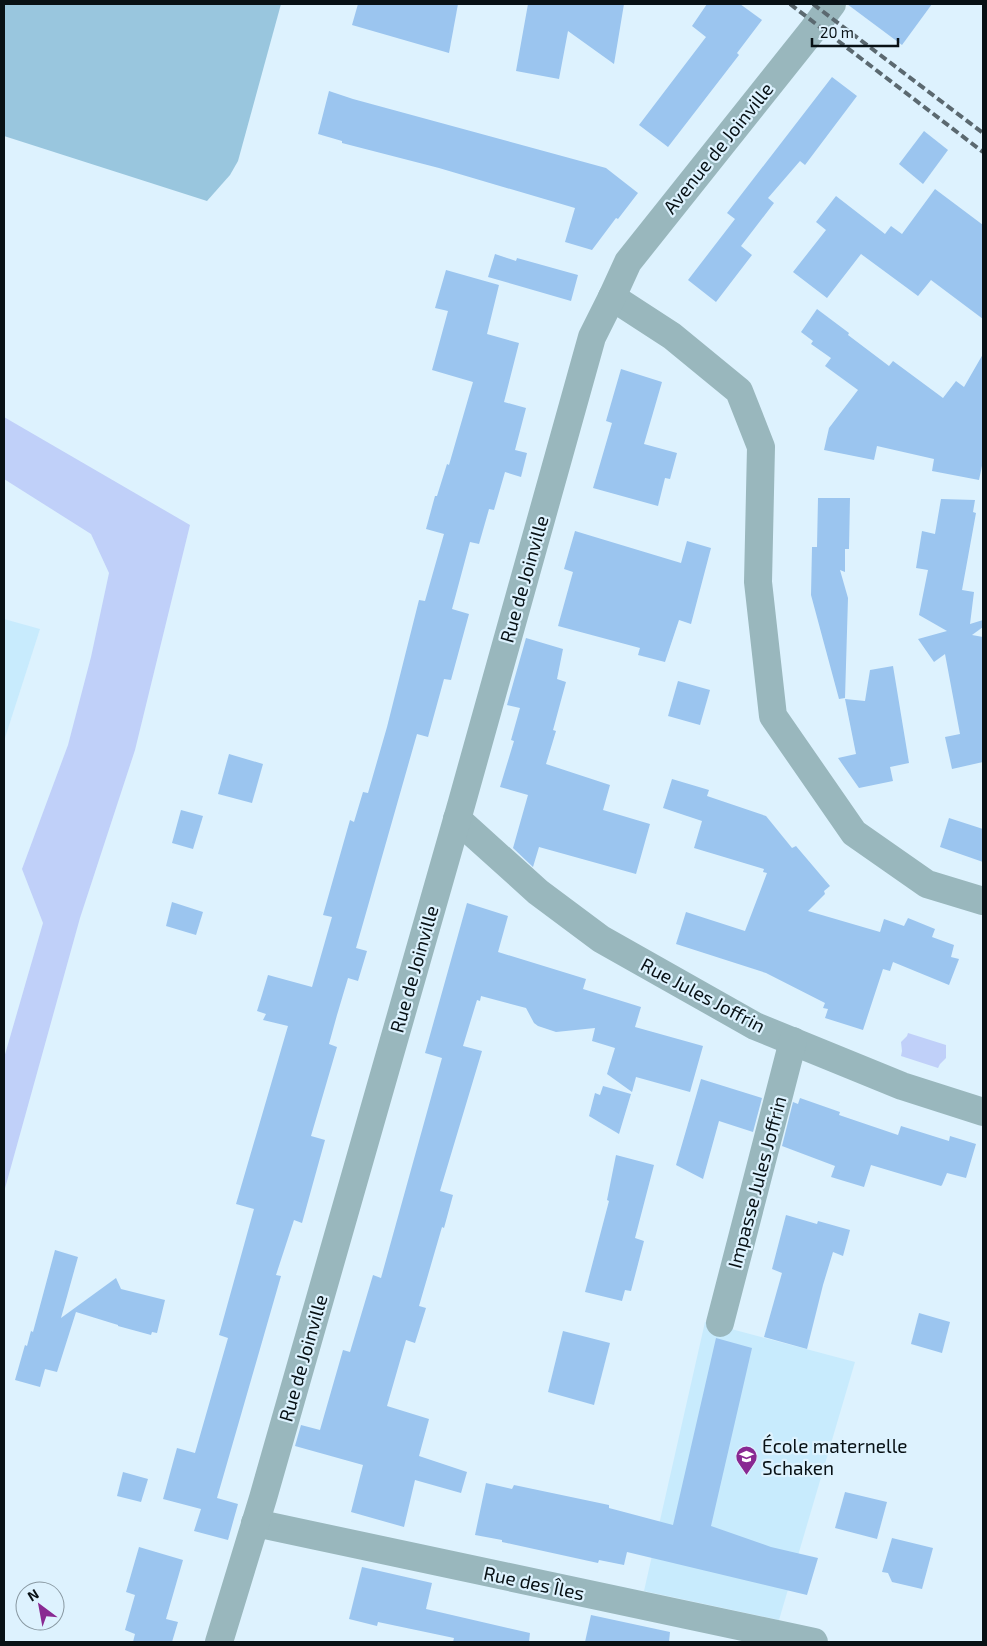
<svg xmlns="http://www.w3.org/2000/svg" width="987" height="1646" viewBox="0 0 987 1646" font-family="'Exo 2',sans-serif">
	<rect width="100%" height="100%" fill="#ddf2fe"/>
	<g fill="#c8ebfd">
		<path d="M 4,619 L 40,629 L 4,741 Z"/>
		<path d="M 705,1322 L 855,1362 L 779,1620 L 644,1591 Z"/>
	</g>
	<path fill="#99c6de" d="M 4,4 L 281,4 L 238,161 L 230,175 L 207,201 L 4,136 Z"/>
	<g fill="#c0d0f9">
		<path d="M 4,417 L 190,525 L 135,750 L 80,918 L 4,1192 L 4,1058 L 43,923 L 22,869 L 68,745 L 91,657 L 109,573 L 91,534 L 4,479 Z"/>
		<path d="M 908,1033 L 946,1045 L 946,1058 L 940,1064 L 938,1068 L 901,1056 L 902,1051 L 901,1042 L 907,1036 Z"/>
	</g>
	<g fill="#9bc5ef">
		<path d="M 358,4 L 458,4 L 449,53 L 352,25 Z"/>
		<path d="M 528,4 L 624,4 L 614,64 L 568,31 L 559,79 L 516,71 Z"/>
		<path d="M 707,4 L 740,4 L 762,20 L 737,53 L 739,55 L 668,147 L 639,125 L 706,37 L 692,26 Z"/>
		<path d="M 847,4 L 932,4 L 902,45 Z"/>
		<path d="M 832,77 L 857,96 L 805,165 L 800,161 L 768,198 L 774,203 L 741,246 L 752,255 L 716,302 L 688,280 L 735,219 L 727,213 Z"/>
		<path d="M 329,91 L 353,99 L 606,168 L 638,193 L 618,219 L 616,218 L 592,250 L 565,242 L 575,208 L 439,168 L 342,143 L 342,141 L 318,134 Z"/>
		<path d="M 924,131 L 948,150 L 923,184 L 899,164 Z"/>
		<path d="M 935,189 L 983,225 L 983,319 L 931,280 L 918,296 L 861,254 L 827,298 L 793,272 L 826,230 L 816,222 L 836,196 L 885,234 L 891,226 L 902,234 Z"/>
		<path d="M 495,254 L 516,261 L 517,258 L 578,275 L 571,301 L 488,277 Z"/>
		<path d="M 446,270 L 499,285 L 487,334 L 519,343 L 504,402 L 526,408 L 515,450 L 527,453 L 521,477 L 505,472 L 494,510 L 489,509 L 479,544 L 470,542 L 452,609 L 469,614 L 451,680 L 444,679 L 428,737 L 417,734 L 356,948 L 367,951 L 358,981 L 348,978 L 337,1015 L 329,1044 L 337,1047 L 311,1136 L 325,1140 L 302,1223 L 294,1220 L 276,1275 L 281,1276 L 217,1498 L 238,1504 L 228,1540 L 194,1531 L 201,1509 L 163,1499 L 177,1448 L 195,1453 L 228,1338 L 219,1335 L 254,1209 L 236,1204 L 288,1026 L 263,1020 L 266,1014 L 257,1011 L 262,995 L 268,975 L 312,987 L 332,917 L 323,915 L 350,820 L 354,822 L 363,792 L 368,793 L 387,727 L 419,600 L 425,601 L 444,534 L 426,529 L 435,496 L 437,496 L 447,464 L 449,465 L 473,382 L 432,370 L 448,311 L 435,308 Z"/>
		<path d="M 817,309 L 849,333 L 848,335 L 889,366 L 893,361 L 943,398 L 956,381 L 964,387 L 983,354 L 983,461 L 979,480 L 932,471 L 934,459 L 877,446 L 874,460 L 824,450 L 829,428 L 858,390 L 825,366 L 831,358 L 811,344 L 813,341 L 801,332 Z"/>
		<path d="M 621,369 L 662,382 L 644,444 L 677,453 L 670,479 L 665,478 L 658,506 L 593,488 L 612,423 L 606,421 Z"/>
		<path d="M 818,498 L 850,498 L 849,549 L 845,549 L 845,572 L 840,570 L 848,598 L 845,698 L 839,699 L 811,595 L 812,547 L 817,547 Z"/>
		<path d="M 941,499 L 975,500 L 973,512 L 976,513 L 962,590 L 974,592 L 970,624 L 983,620 L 983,627 L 972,635 L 983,637 L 983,762 L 952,769 L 945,737 L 960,734 L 945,654 L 934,662 L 918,639 L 947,631 L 919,615 L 928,570 L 916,568 L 922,531 L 935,534 Z"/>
		<path d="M 575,531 L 681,563 L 687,541 L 711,548 L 691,624 L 679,620 L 665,662 L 638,655 L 640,648 L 558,626 L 573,572 L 564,569 Z"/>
		<path d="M 526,638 L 563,649 L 557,679 L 566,682 L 553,730 L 556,731 L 546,764 L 610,785 L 603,810 L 650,824 L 636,874 L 539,847 L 533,867 L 513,848 L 528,795 L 500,787 L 514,741 L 511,740 L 520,708 L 507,705 Z"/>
		<path d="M 893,666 L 909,763 L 890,767 L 893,781 L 859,788 L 838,758 L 856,754 L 845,699 L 865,701 L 870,670 Z"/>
		<path d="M 678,681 L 710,690 L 700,725 L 668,716 Z"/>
		<path d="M 229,754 L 263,764 L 252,803 L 218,794 Z"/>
		<path d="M 672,779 L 709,790 L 707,796 L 766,816 L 792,848 L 796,846 L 830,886 L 824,891 L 825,894 L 808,911 L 880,932 L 884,919 L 904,926 L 908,918 L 935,929 L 932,937 L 954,945 L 951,957 L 959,959 L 949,985 L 893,962 L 890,971 L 883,969 L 863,1030 L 825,1018 L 828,1009 L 823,1008 L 825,1003 L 766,973 L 676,944 L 686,912 L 745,931 L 767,873 L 763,872 L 764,869 L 694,848 L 702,821 L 663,808 Z"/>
		<path d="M 181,810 L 203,816 L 193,849 L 172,843 Z"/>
		<path d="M 949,818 L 983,829 L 983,862 L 940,847 Z"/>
		<path d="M 172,902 L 203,912 L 196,935 L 166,926 Z"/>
		<path d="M 467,903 L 508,916 L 498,952 L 586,979 L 583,989 L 641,1007 L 635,1027 L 703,1046 L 690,1092 L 636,1077 L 632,1092 L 607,1074 L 615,1048 L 592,1041 L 595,1028 L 556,1032 L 538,1026 L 534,1023 L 526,1008 L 481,996 L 480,1001 L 477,1000 L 463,1046 L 482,1051 L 440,1191 L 453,1195 L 444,1228 L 442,1227 L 419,1306 L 426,1308 L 415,1343 L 406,1340 L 387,1406 L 429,1419 L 419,1456 L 467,1472 L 461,1493 L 415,1480 L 404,1527 L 351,1512 L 363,1465 L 295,1446 L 301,1425 L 320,1430 L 343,1350 L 350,1352 L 373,1275 L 381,1278 L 442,1058 L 425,1053 Z"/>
		<path d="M 701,1079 L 762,1098 L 753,1132 L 719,1121 L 703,1179 L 676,1165 Z"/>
		<path d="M 603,1086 L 631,1094 L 619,1134 L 589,1116 L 595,1093 L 600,1095 Z"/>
		<path d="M 800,1098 L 840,1112 L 839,1115 L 898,1135 L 901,1126 L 949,1141 L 950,1136 L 976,1144 L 966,1178 L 947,1173 L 942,1185 L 941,1186 L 871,1165 L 864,1187 L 831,1177 L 835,1166 L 782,1146 L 793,1102 L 798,1104 Z"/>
		<path d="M 616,1155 L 654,1165 L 635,1238 L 644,1241 L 631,1291 L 625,1290 L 622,1301 L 585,1292 L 609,1201 L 607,1200 Z"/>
		<path d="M 786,1215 L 817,1224 L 818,1221 L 850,1230 L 843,1256 L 833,1252 L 823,1285 L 807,1349 L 764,1337 L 782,1273 L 772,1269 Z"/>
		<path d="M 55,1250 L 78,1257 L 61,1318 L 116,1278 L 121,1289 L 165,1300 L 157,1333 L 152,1332 L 151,1335 L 118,1326 L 118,1325 L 76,1312 L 57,1372 L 45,1369 L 40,1387 L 15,1380 L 25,1345 L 27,1346 L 31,1331 L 33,1332 Z"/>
		<path d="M 919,1313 L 950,1322 L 942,1353 L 911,1344 Z"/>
		<path d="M 563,1331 L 610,1343 L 594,1405 L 548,1392 Z"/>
		<path d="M 716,1338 L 752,1348 L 711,1526 L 771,1547 L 818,1558 L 807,1595 L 627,1552 L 624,1565 L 599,1560 L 598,1563 L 502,1542 L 502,1540 L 475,1535 L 486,1483 L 512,1489 L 514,1485 L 609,1505 L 609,1508 L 673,1525 Z"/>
		<path d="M 123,1472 L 148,1479 L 141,1502 L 117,1496 Z"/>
		<path d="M 845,1492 L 887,1502 L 877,1539 L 835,1528 Z"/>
		<path d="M 892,1538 L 933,1548 L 922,1589 L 892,1582 L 888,1573 L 882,1572 Z"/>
		<path d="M 139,1547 L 183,1560 L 166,1619 L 178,1622 L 172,1642 L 133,1642 L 135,1634 L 125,1630 L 135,1595 L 126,1592 Z"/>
		<path d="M 362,1567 L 432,1583 L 426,1609 L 530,1633 L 529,1642 L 453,1642 L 454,1638 L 378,1622 L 377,1626 L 349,1619 Z"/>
		<path d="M 591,1615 L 670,1632 L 669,1642 L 585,1642 Z"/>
	</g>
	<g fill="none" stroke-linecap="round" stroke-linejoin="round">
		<g stroke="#99b7bd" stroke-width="28">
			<path d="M 612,297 L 672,336 L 739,391 L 761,447 L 758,582 L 773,716 L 854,833 L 927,884 L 983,901"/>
			<path d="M 457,819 L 538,892 L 601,939 L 755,1026 L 902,1086 L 983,1112"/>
			<path d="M 720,1323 L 793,1041"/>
			<path d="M 255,1523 L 814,1642"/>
			<path d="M 219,1642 L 263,1498 L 462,802 L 592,337 L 612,297 L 628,262 L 812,31 L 832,4"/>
		</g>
		<g stroke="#5b6970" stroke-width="4" stroke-dasharray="8 4" stroke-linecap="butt">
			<path d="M 790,4 L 983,152"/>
			<path d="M 813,4 L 983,133"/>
		</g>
	</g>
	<defs>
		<symbol id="school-pin" viewBox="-11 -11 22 30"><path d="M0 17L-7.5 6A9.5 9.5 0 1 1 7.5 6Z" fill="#892992" stroke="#ddf2fe"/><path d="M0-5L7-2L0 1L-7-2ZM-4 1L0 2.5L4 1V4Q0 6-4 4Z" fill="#fff"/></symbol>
	</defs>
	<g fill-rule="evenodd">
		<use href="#school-pin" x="734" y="1444" width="25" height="34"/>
	</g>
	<g text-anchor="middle" stroke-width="4.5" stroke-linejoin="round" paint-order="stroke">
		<g font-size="19" fill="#081115" stroke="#ddf2fe">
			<text transform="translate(718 148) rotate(-51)" y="7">Avenue de Joinville</text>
			<text transform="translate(524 579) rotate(-74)" y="7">Rue de Joinville</text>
			<text transform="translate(414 969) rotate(-74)" y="7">Rue de Joinville</text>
			<text transform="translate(703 995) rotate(28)" y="7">Rue Jules Joffrin</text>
			<text transform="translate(757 1182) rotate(-75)" y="7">Impasse Jules Joffrin</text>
			<text transform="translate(303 1358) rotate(-74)" y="7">Rue de Joinville</text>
			<text transform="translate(534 1583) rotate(12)" y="7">Rue des Îles</text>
		</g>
		<g font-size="19" fill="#081115" stroke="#ddf2fe" text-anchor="start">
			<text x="762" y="1453">École maternelle<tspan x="762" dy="22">Schaken</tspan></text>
		</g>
	</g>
	<rect width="987" height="1646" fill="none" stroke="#081115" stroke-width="10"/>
	<g transform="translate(40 1606) rotate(328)"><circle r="24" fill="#ddf2fe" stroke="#8898a1"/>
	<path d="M0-4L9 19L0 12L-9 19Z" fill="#892992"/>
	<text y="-8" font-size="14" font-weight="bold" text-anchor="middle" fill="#081115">N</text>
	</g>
	<path d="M812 38v8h86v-8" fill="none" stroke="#081115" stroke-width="2.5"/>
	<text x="820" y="38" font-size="15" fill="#081115" stroke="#ddf2fe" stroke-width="4" paint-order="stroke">20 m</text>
</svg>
